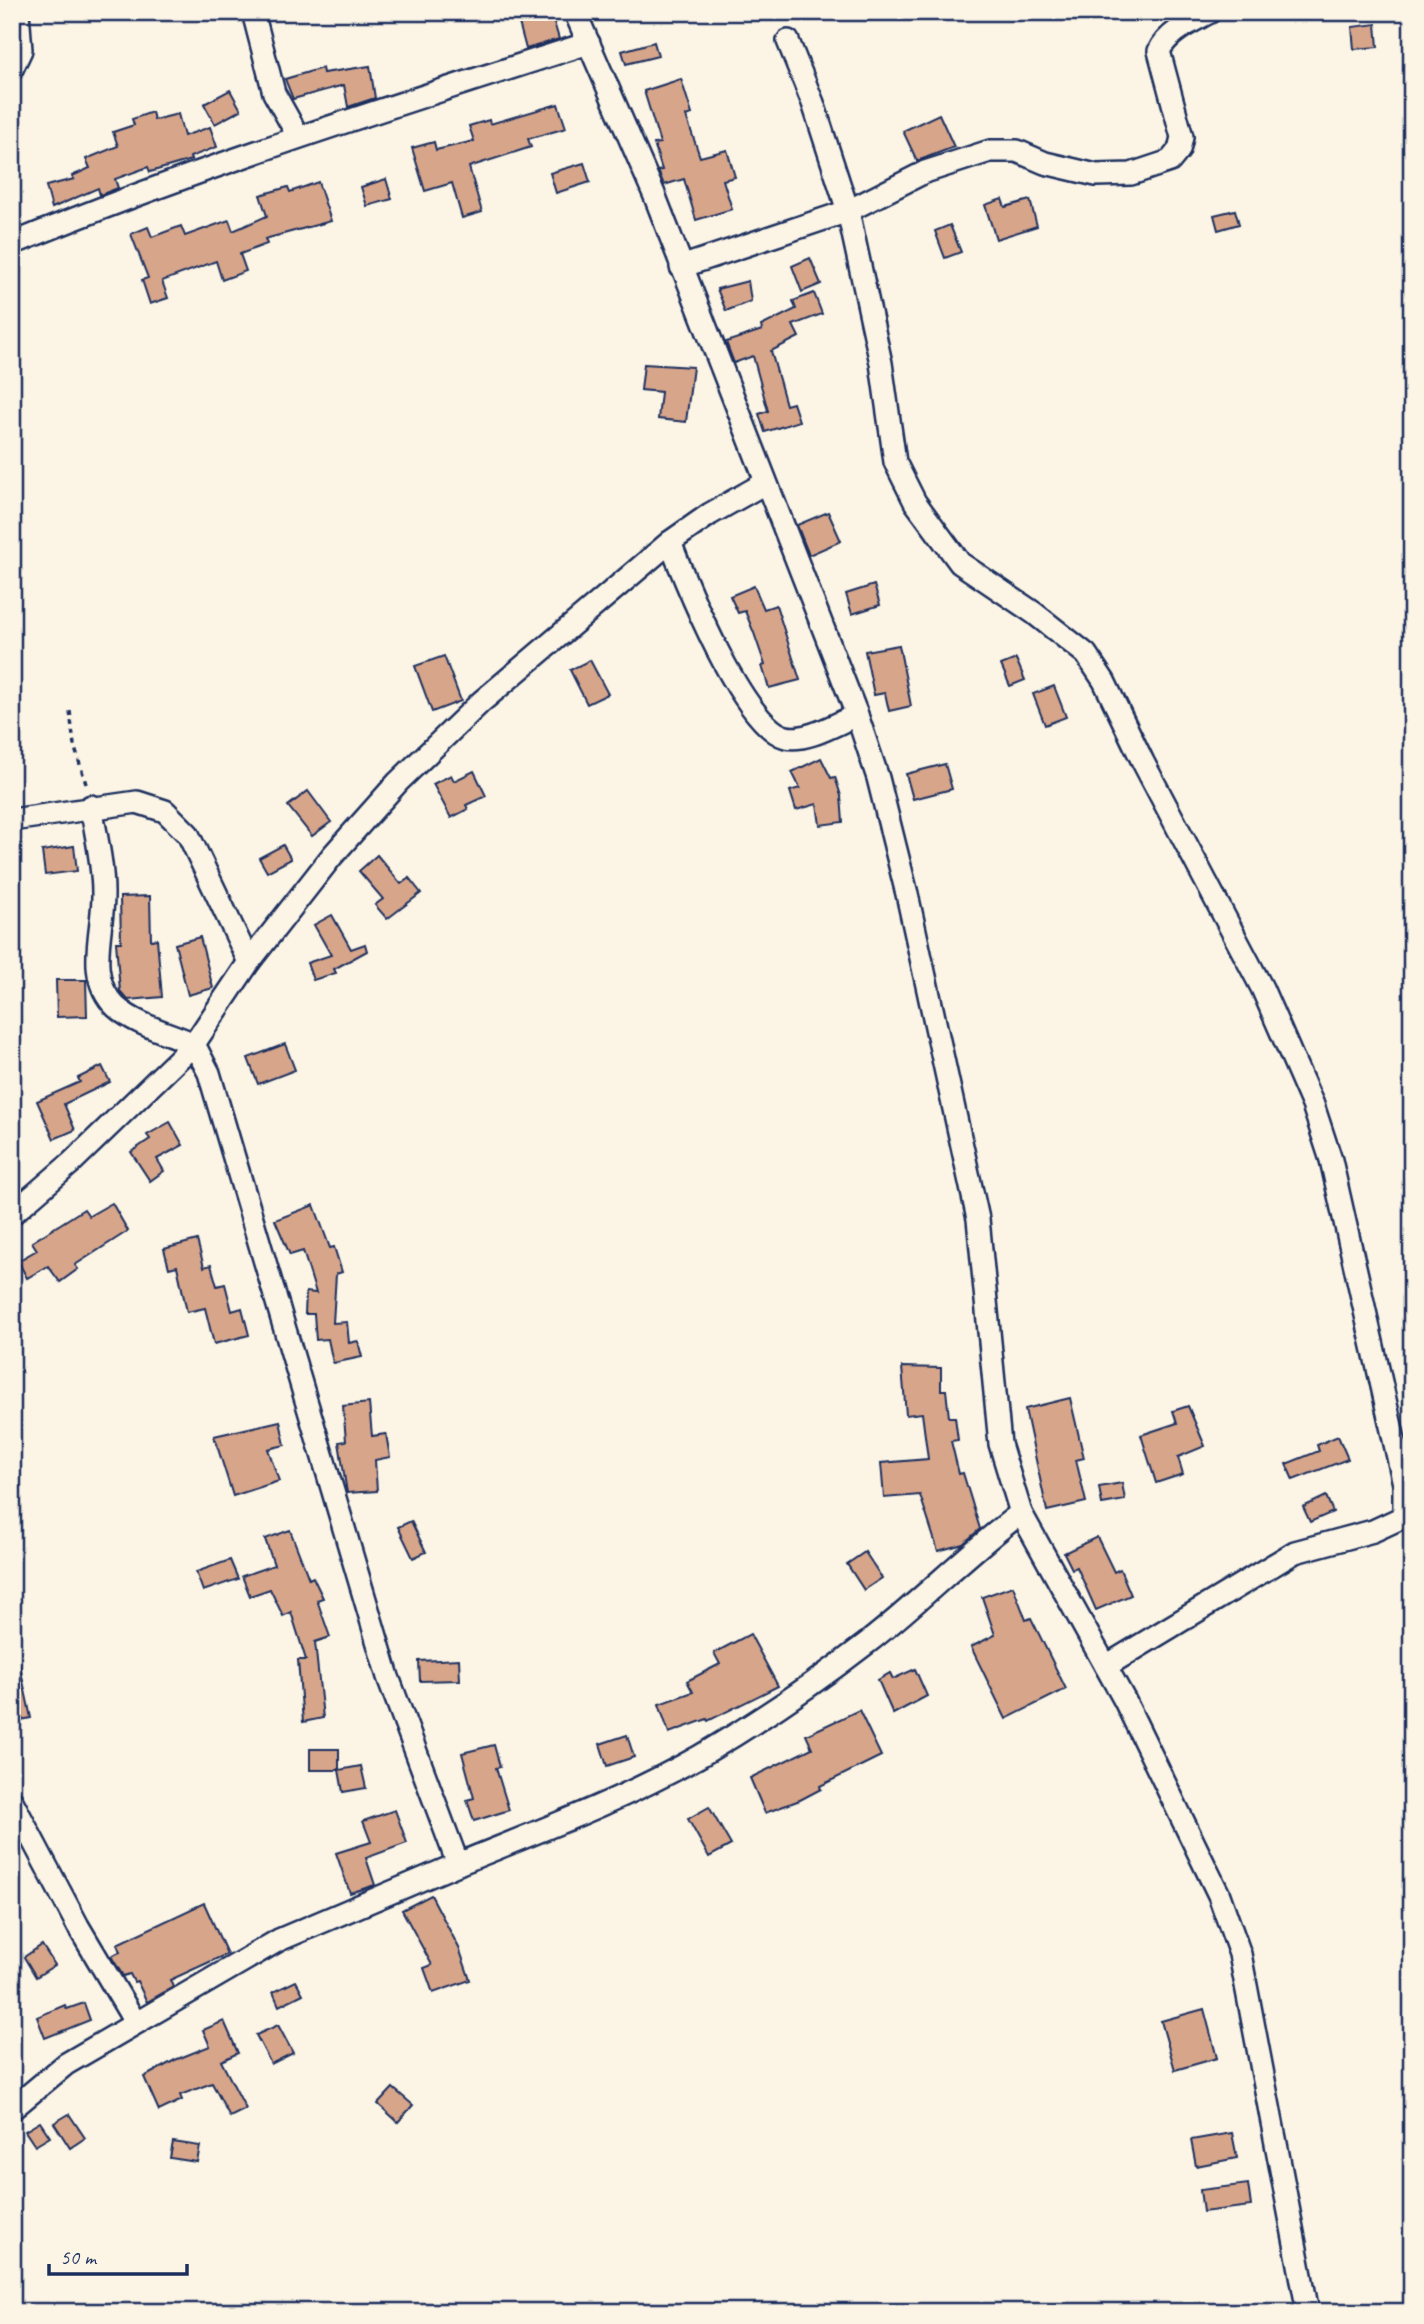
<svg xmlns="http://www.w3.org/2000/svg" width="1424" height="2324" viewBox="0 0 1424 2324" font-family="Caveat,sans-serif">
	<rect width="100%" height="100%" fill="#fcf5e5"/>
	<filter id="ink" filterUnits="userSpaceOnUse"><feTurbulence type="fractalNoise" baseFrequency=".0143" numOctaves="2"/><feDisplacementMap in="SourceGraphic" scale="14" xChannelSelector="R" yChannelSelector="G"/><feConvolveMatrix kernelMatrix="1 2 1 2 8 2 1 2 1" color-interpolation-filters="sRGB"/></filter>
	<g filter="url(#ink)">
		<g fill="#d7a58a" stroke="#1b2f5e" stroke-width="2">
			<path d="M 516,12 L 545,12 L 547,21 L 553,19 L 559,39 L 526,49 Z"/>
			<path d="M 1376,24 L 1378,47 L 1354,49 L 1352,27 Z"/>
			<path d="M 654,42 L 658,56 L 626,64 L 622,51 Z"/>
			<path d="M 370,66 L 375,98 L 348,107 L 344,85 L 293,99 L 285,79 L 322,68 L 323,73 Z"/>
			<path d="M 681,79 L 692,114 L 686,116 L 700,157 L 727,150 L 735,177 L 723,180 L 732,209 L 696,220 L 684,179 L 664,185 L 658,171 L 662,170 L 654,144 L 660,143 L 644,91 Z"/>
			<path d="M 230,90 L 241,110 L 215,124 L 204,104 Z"/>
			<path d="M 558,104 L 566,128 L 528,139 L 531,147 L 469,167 L 482,212 L 462,218 L 452,183 L 425,191 L 412,148 L 434,142 L 436,150 L 474,141 L 469,126 L 489,120 L 490,124 Z"/>
			<path d="M 152,112 L 154,120 L 178,114 L 184,136 L 210,127 L 217,147 L 190,157 L 191,160 L 150,172 L 148,167 L 115,179 L 118,188 L 100,195 L 98,188 L 52,208 L 46,186 L 74,179 L 72,176 L 90,168 L 86,159 L 118,146 L 113,132 L 134,125 L 132,119 Z"/>
			<path d="M 939,114 L 954,147 L 917,161 L 903,131 Z"/>
			<path d="M 584,163 L 590,182 L 556,193 L 550,173 Z"/>
			<path d="M 386,179 L 392,199 L 367,206 L 361,187 Z"/>
			<path d="M 318,182 L 331,221 L 265,239 L 267,244 L 240,254 L 246,271 L 222,280 L 216,261 L 162,281 L 168,298 L 150,304 L 142,280 L 148,278 L 131,234 L 148,227 L 152,237 L 181,226 L 185,236 L 229,220 L 233,231 L 267,216 L 260,195 L 288,187 L 290,192 Z"/>
			<path d="M 1002,199 L 1005,207 L 1030,200 L 1037,226 L 996,239 L 985,205 Z"/>
			<path d="M 1235,210 L 1239,224 L 1218,230 L 1214,215 Z"/>
			<path d="M 950,225 L 961,252 L 945,258 L 935,231 Z"/>
			<path d="M 810,258 L 821,284 L 802,292 L 792,266 Z"/>
			<path d="M 748,281 L 751,301 L 726,311 L 717,289 Z"/>
			<path d="M 814,293 L 822,314 L 793,325 L 799,337 L 771,351 L 786,405 L 793,403 L 799,421 L 765,432 L 759,414 L 768,411 L 753,356 L 734,363 L 726,342 L 762,330 L 761,326 L 796,309 L 793,301 Z"/>
			<path d="M 644,364 L 693,367 L 686,422 L 658,419 L 661,392 L 641,390 Z"/>
			<path d="M 828,512 L 841,541 L 809,555 L 797,525 Z"/>
			<path d="M 874,585 L 880,605 L 852,614 L 846,594 Z"/>
			<path d="M 754,586 L 764,609 L 776,605 L 800,680 L 769,688 L 762,666 L 765,665 L 754,633 L 745,611 L 738,613 L 730,596 Z"/>
			<path d="M 899,645 L 911,706 L 889,711 L 885,693 L 874,695 L 865,651 Z"/>
			<path d="M 444,656 L 461,701 L 432,712 L 415,666 Z"/>
			<path d="M 1016,659 L 1025,680 L 1010,686 L 1001,665 Z"/>
			<path d="M 590,660 L 608,694 L 587,704 L 570,670 Z"/>
			<path d="M 1054,686 L 1066,717 L 1045,725 L 1033,694 Z"/>
			<path d="M 821,758 L 831,778 L 835,777 L 841,796 L 843,822 L 820,825 L 817,804 L 796,810 L 790,791 L 800,788 L 792,772 Z"/>
			<path d="M 945,764 L 952,789 L 913,799 L 906,774 Z"/>
			<path d="M 474,771 L 486,796 L 466,805 L 468,809 L 451,818 L 433,784 L 451,775 L 454,781 Z"/>
			<path d="M 308,791 L 331,822 L 312,836 L 288,806 Z"/>
			<path d="M 283,845 L 291,859 L 267,872 L 259,858 Z"/>
			<path d="M 74,846 L 77,871 L 45,875 L 42,851 Z"/>
			<path d="M 377,855 L 401,884 L 409,878 L 421,893 L 387,919 L 375,905 L 383,899 L 359,871 Z"/>
			<path d="M 150,896 L 151,940 L 157,939 L 162,997 L 128,1000 L 120,991 L 116,942 L 121,942 L 120,897 Z"/>
			<path d="M 332,915 L 351,949 L 365,944 L 367,951 L 334,969 L 336,973 L 313,980 L 307,963 L 331,955 L 314,925 Z"/>
			<path d="M 200,937 L 213,988 L 188,995 L 175,944 Z"/>
			<path d="M 56,980 L 86,980 L 87,1016 L 57,1017 Z"/>
			<path d="M 285,1044 L 295,1070 L 258,1084 L 248,1058 Z"/>
			<path d="M 102,1066 L 110,1082 L 64,1104 L 75,1130 L 54,1139 L 37,1101 L 80,1082 L 78,1078 Z"/>
			<path d="M 170,1122 L 183,1145 L 157,1159 L 164,1171 L 150,1181 L 131,1152 L 150,1139 L 147,1135 Z"/>
			<path d="M 112,1203 L 128,1231 L 75,1265 L 78,1269 L 60,1282 L 48,1266 L 27,1278 L 18,1261 L 37,1250 L 32,1242 L 84,1209 L 89,1216 Z"/>
			<path d="M 314,1205 L 330,1248 L 334,1247 L 342,1272 L 336,1274 L 333,1323 L 347,1322 L 349,1343 L 358,1341 L 362,1357 L 333,1363 L 328,1339 L 316,1340 L 314,1314 L 305,1314 L 306,1292 L 316,1293 L 303,1251 L 290,1255 L 275,1220 Z"/>
			<path d="M 197,1240 L 204,1267 L 211,1265 L 217,1286 L 225,1284 L 232,1311 L 242,1308 L 249,1335 L 214,1344 L 205,1308 L 187,1312 L 177,1266 L 169,1268 L 164,1249 Z"/>
			<path d="M 902,1367 L 941,1368 L 941,1390 L 946,1390 L 949,1417 L 955,1417 L 958,1440 L 951,1441 L 959,1474 L 963,1473 L 980,1529 L 963,1544 L 938,1551 L 920,1495 L 884,1498 L 881,1463 L 928,1459 L 922,1413 L 906,1415 Z"/>
			<path d="M 1070,1398 L 1084,1458 L 1076,1460 L 1086,1502 L 1047,1511 L 1025,1409 Z"/>
			<path d="M 369,1403 L 372,1436 L 386,1434 L 390,1457 L 375,1460 L 377,1491 L 347,1493 L 339,1442 L 346,1441 L 343,1406 Z"/>
			<path d="M 1188,1406 L 1205,1446 L 1178,1457 L 1183,1474 L 1156,1483 L 1141,1435 L 1177,1423 L 1173,1411 Z"/>
			<path d="M 280,1421 L 285,1445 L 268,1449 L 279,1481 L 233,1496 L 214,1436 Z"/>
			<path d="M 1338,1436 L 1348,1459 L 1293,1480 L 1286,1464 L 1319,1451 L 1317,1445 Z"/>
			<path d="M 1122,1483 L 1125,1500 L 1102,1504 L 1099,1487 Z"/>
			<path d="M 1326,1496 L 1333,1512 L 1310,1522 L 1303,1507 Z"/>
			<path d="M 411,1521 L 426,1552 L 413,1558 L 398,1527 Z"/>
			<path d="M 290,1530 L 309,1579 L 313,1577 L 323,1598 L 317,1600 L 330,1637 L 315,1642 L 323,1718 L 303,1722 L 298,1660 L 306,1660 L 291,1612 L 283,1616 L 270,1589 L 250,1596 L 242,1576 L 274,1565 L 265,1539 Z"/>
			<path d="M 1097,1537 L 1114,1572 L 1120,1569 L 1131,1595 L 1096,1610 L 1077,1567 L 1072,1569 L 1064,1553 Z"/>
			<path d="M 865,1552 L 882,1578 L 864,1590 L 847,1564 Z"/>
			<path d="M 230,1560 L 238,1579 L 203,1591 L 196,1572 Z"/>
			<path d="M 1013,1586 L 1026,1620 L 1031,1618 L 1066,1689 L 1006,1719 L 971,1647 L 995,1635 L 982,1597 Z"/>
			<path d="M 750,1634 L 778,1686 L 708,1721 L 707,1719 L 669,1733 L 659,1704 L 693,1692 L 687,1681 L 720,1664 L 714,1653 Z"/>
			<path d="M 459,1659 L 460,1680 L 420,1681 L 419,1661 Z"/>
			<path d="M 19,1662 L 31,1718 L 12,1722 L 12,1663 Z"/>
			<path d="M 915,1669 L 927,1696 L 893,1714 L 878,1680 L 890,1673 L 893,1679 Z"/>
			<path d="M 859,1710 L 881,1756 L 820,1786 L 821,1789 L 800,1800 L 765,1813 L 750,1778 L 812,1748 L 806,1735 Z"/>
			<path d="M 627,1735 L 634,1757 L 607,1766 L 600,1744 Z"/>
			<path d="M 494,1745 L 500,1767 L 496,1768 L 509,1810 L 474,1821 L 467,1800 L 474,1798 L 462,1753 Z"/>
			<rect x="310" y="1749" width="29" height="21"/>
			<path d="M 361,1766 L 366,1788 L 343,1792 L 339,1770 Z"/>
			<path d="M 709,1807 L 731,1845 L 709,1857 L 688,1819 Z"/>
			<path d="M 395,1810 L 407,1843 L 366,1858 L 375,1885 L 350,1893 L 336,1853 L 371,1842 L 363,1821 Z"/>
			<path d="M 431,1895 L 459,1948 L 470,1980 L 433,1993 L 424,1968 L 432,1965 L 402,1910 Z"/>
			<path d="M 204,1903 L 227,1954 L 170,1980 L 173,1987 L 147,2002 L 137,1981 L 134,1982 L 130,1974 L 123,1976 L 111,1956 L 120,1952 L 117,1944 Z"/>
			<path d="M 42,1945 L 55,1965 L 36,1977 L 24,1957 Z"/>
			<path d="M 296,1981 L 303,1994 L 279,2006 L 273,1992 Z"/>
			<path d="M 84,2003 L 90,2020 L 45,2038 L 37,2017 L 65,2005 L 67,2009 Z"/>
			<path d="M 1204,2009 L 1217,2058 L 1175,2070 L 1161,2021 Z"/>
			<path d="M 224,2021 L 238,2053 L 221,2061 L 246,2109 L 230,2117 L 212,2083 L 180,2095 L 182,2100 L 159,2111 L 144,2077 L 175,2060 L 210,2046 L 203,2030 Z"/>
			<path d="M 278,2025 L 293,2053 L 271,2064 L 256,2035 Z"/>
			<path d="M 393,2088 L 413,2105 L 398,2122 L 378,2104 Z"/>
			<path d="M 69,2114 L 85,2138 L 70,2148 L 54,2123 Z"/>
			<path d="M 40,2122 L 50,2137 L 35,2146 L 25,2131 Z"/>
			<path d="M 1232,2133 L 1237,2158 L 1196,2166 L 1191,2140 Z"/>
			<path d="M 173,2142 L 200,2146 L 197,2162 L 170,2158 Z"/>
			<path d="M 1248,2184 L 1251,2206 L 1203,2212 L 1200,2190 Z"/>
		</g>
		<g fill="none" stroke-linecap="round" stroke-linejoin="round">
			<defs>
				<g id="minor">
					<path d="M 253,12 L 274,93 L 298,136"/>
					<path d="M 575,12 L 654,194 L 857,715 L 878,778 L 907,894 L 978,1219 L 1000,1444 L 1021,1513 L 1125,1701 L 1219,1895 L 1240,1954 L 1308,2312"/>
					<path d="M 788,41 L 813,103 L 848,211 L 881,363 L 895,462 L 915,502 L 960,563 L 1034,613 L 1086,654 L 1104,681 L 1143,762 L 1262,988 L 1313,1105 L 1331,1160 L 1404,1484 L 1404,1510 L 1401,1518 L 1373,1531 L 1295,1552 L 1106,1666"/>
					<path d="M 12,69 L 21,50 L 18,12"/>
					<path d="M 12,244 C 201,166 395,105 589,43"/>
					<path d="M 681,267 L 848,211 L 925,172 L 990,151 L 1017,151 L 1045,163 L 1096,175 L 1131,174 L 1170,161 L 1179,150 L 1182,137 L 1159,51 C 1168,32 1192,22 1210,12"/>
					<path d="M 670,542 C 686,583 743,727 786,737 C 807,742 837,723 857,715"/>
					<path d="M 12,820 L 137,802 L 165,811 L 188,834 L 249,962"/>
					<path d="M 12,1214 L 71,1163 L 194,1044 L 249,962 L 332,856 L 398,782 L 481,702 L 670,542 L 710,514 L 765,483"/>
					<path d="M 12,1801 L 78,1926 L 135,2022"/>
					<path d="M 458,1864 C 539,1831 623,1800 700,1756 C 758,1722 814,1684 867,1643 C 920,1602 967,1553 1021,1513"/>
					<path d="M 12,2109 L 66,2064 L 279,1940 L 458,1864 L 388,1677 L 209,1073 L 194,1044 C 169,1033 136,1025 116,1007 C 84,977 104,930 103,893 C 103,864 96,835 91,806"/>
				</g>
			</defs>
			<use href="#minor" stroke="#1b2f5e" stroke-width="26"/>
			<path stroke="#1b2f5e" stroke-width="3.5" stroke-dasharray="5 5" stroke-linecap="butt" d="M 70,711 L 74,745 L 87,787"/>
			<use href="#minor" stroke="#fcf5e5" stroke-width="21"/>
		</g>
	</g>
	<rect width="1424" height="2324" fill="none" stroke="#fcf5e5" stroke-width="42"/>
	<rect x="21" y="21" width="1382" height="2282" fill="none" stroke="#1b2f5e" stroke-width="2.5" filter="url(#ink)"/>
	<path d="M49 2264v10h138v-10" fill="none" stroke="#1b2f5e" stroke-width="3.5"/>
	<text x="60" y="2264" font-size="21" fill="#1b2f5e" stroke="#fcf5e5" stroke-width="5" paint-order="stroke">50 m</text>
</svg>
